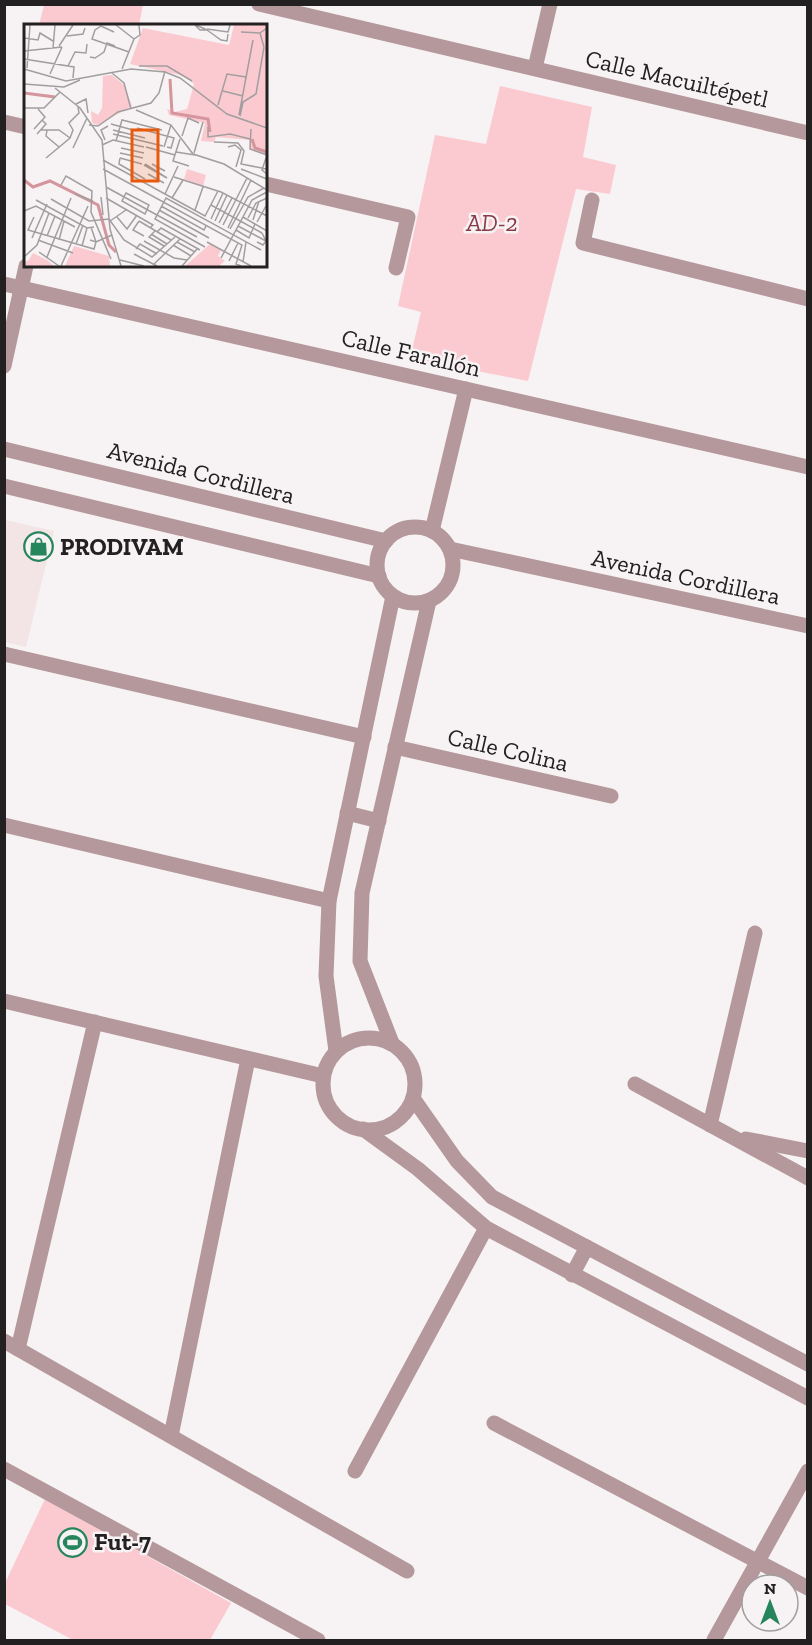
<svg xmlns="http://www.w3.org/2000/svg" width="812" height="1645" viewBox="0 0 812 1645" font-family="'Zilla Slab',serif">
	<rect width="100%" height="100%" fill="#f7f2f3"/>
	<path fill="#f3e4e6" d="M 5,520 L 54,531 L 26,647 L 5,642 Z"/>
	<g fill="#fbcad0">
		<path d="M 44,5 L 44,4 L 143,5 L 139,25 L 39,25 Z"/>
		<path d="M 500,86 L 592,107 L 583,157 L 616,165 L 610,194 L 576,189 L 528,381 L 410,358 L 421,312 L 398,306 L 435,135 L 486,144 Z"/>
		<path d="M 45,1499 L 231,1603 L 210,1640 L 73,1640 L 5,1604 L 4,1585 Z"/>
	</g>
	<g fill="none" stroke-linecap="round" stroke-linejoin="round">
		<g stroke="#b4989b" stroke-width="15">
			<path d="M 259,4 L 808,133"/>
			<path d="M 535,68 L 550,4"/>
			<path d="M 4,122 L 26,127"/>
			<path d="M 266,184 L 408,217 L 396,268"/>
			<path d="M 592,200 L 583,243 L 808,299"/>
			<path d="M 4,284 L 808,467"/>
			<path d="M 4,366 L 26,266"/>
			<path d="M 4,449 L 386,541"/>
			<path d="M 4,486 L 379,576"/>
			<circle cx="415" cy="565" r="38"/>
			<path d="M 432,531 L 466,389"/>
			<path d="M 450,549 L 808,626"/>
			<path d="M 4,654 L 364,737"/>
			<path d="M 395,747 L 611,796"/>
			<path d="M 347,813 L 379,821"/>
			<path d="M 4,825 L 329,901"/>
			<path d="M 4,1001 L 323,1076"/>
			<circle cx="369" cy="1084" r="46"/>
			<path d="M 392,1043 L 360,961 L 362,893 L 429,601"/>
			<path d="M 336,1051 L 326,976 L 329,901 L 393,596"/>
			<path d="M 635,1084 L 808,1178"/>
			<path d="M 413,1098 L 457,1161 L 492,1197 L 808,1364"/>
			<path d="M 710,1125 L 755,933"/>
			<path d="M 363,1129 L 418,1169 L 486,1228 L 808,1398"/>
			<path d="M 746,1139 L 808,1151"/>
			<path d="M 572,1275 L 587,1247"/>
			<path d="M 4,1341 L 407,1571"/>
			<path d="M 18,1349 L 95,1022"/>
			<path d="M 494,1423 L 808,1588"/>
			<path d="M 171,1436 L 248,1059"/>
			<path d="M 4,1469 L 318,1640"/>
			<path d="M 355,1471 L 486,1228"/>
			<path d="M 714,1640 L 808,1471"/>
		</g>
	</g>
	<defs>
		<symbol id="shop-ring" viewBox="-11 -11 22 22"><circle r="9.5" fill="#f7f2f3" stroke="#27855d" stroke-width="1.5"/><path d="M-5-2.5h2.3a2.7 3.5 0 0 1 5.4 0H5L5.5 6h-11ZM-1.5-2.5h3a1.5 2.3 0 0 0-3 0Z" fill="#27855d"/></symbol>
		<symbol id="stadium-ring" viewBox="-11 -11 22 22"><circle r="9.5" fill="#f7f2f3" stroke="#27855d" stroke-width="1.5"/><path d="M0-5a6.5 5 0 1 0 0 10a6.5 5 0 1 0 0-10ZM-3.5-1.8h7v3.6h-7Z" fill="#27855d"/></symbol>
	</defs>
	<g fill-rule="evenodd">
		<use href="#shop-ring" x="22" y="530" width="33" height="33"/>
		<use href="#stadium-ring" x="56" y="1526" width="33" height="33"/>
	</g>
	<g text-anchor="middle" stroke-width="5" stroke-linejoin="round" paint-order="stroke">
		<g font-size="24" fill="#222020" stroke="#f7f2f3">
			<text transform="translate(677 79) rotate(13)" y="8">Calle Macuiltépetl</text>
			<text transform="translate(411 353) rotate(13)" y="8">Calle Farallón</text>
			<text transform="translate(201 473) rotate(14)" y="8">Avenida Cordillera</text>
			<text transform="translate(686 577) rotate(12)" y="8">Avenida Cordillera</text>
			<text transform="translate(508 750) rotate(13)" y="8">Calle Colina</text>
		</g>
		<g font-size="24" font-style="italic" fill="#883a48" stroke="#f7f2f3">
			<text x="492" y="231">AD-2</text>
		</g>
		<g font-size="24" font-weight="bold" fill="#222020" stroke="#f7f2f3" text-anchor="start">
			<text x="60" y="555">PRODIVAM</text>
			<text x="94" y="1550">Fut-7</text>
		</g>
	</g>
	<g transform="translate(24 24)">
		<rect width="243" height="243" fill="#f7f2f3"/>
		<path d="M 210,1 L 243,1 L 243,131 L 226,125 L 225,116 L 192,113 L 190,118 L 177,117 L 181,99 L 145,91 L 143,85 L 151,88 L 163,85 L 170,60 L 161,52 L 106,40 L 119,4 L 205,21 ZM 88,51 L 100,61 L 108,82 L 74,101 L 68,99 L 67,87 L 74,91 L 78,84 L 79,52 ZM 163,145 L 182,151 L 179,162 L 160,155 ZM 186,220 L 197,226 L 194,232 L 201,237 L 195,242 L 161,242 ZM 50,222 L 85,232 L 86,242 L 41,242 ZM 9,229 L 23,236 L 30,242 L 0,242 L 0,237 L 4,237 Z" fill="#fbcad0"/>
		<path fill="none" stroke="#d4959d" stroke-width="3" d="M 146,55 L 148,89 L 184,95 L 186,108M 0,69 L 31,73M 228,115 L 231,124 L 243,128M 0,156 L 9,163 L 26,157 L 74,181 L 85,221 L 92,228"/>
		<path fill="none" stroke="#a29e9f" stroke-width="1.5" d="M 92,1 L 110,15M 171,1 L 176,6 L 183,6 L 172,1M 183,5 L 204,8 L 206,1M 183,6 L 197,16 L 203,17 L 204,10M 90,8 L 77,2 L 71,6 L 68,15 L 105,28M 217,8 L 236,9M 43,12 L 59,10 L 61,4M 0,14 L 14,16 L 16,9 L 29,17M 35,22 L 49,1M 240,23 L 236,9 L 243,4M 29,24 L 31,1M 0,27 L 38,23M 66,33 L 71,34 L 80,28 L 83,19 L 91,22M 0,35 L 50,43 L 49,54M 44,42 L 51,28 L 62,29 L 63,20M 115,42 L 143,42 L 168,57M 3,44 L 6,1M 0,45 L 42,57 L 107,45 L 141,48 L 156,54 L 203,90 L 243,104M 98,45 L 110,15 L 116,11 L 115,1M 88,49 L 100,59 L 107,85M 26,50 L 38,23M 0,60 L 40,63 L 56,56M 31,64 L 56,84 L 78,116 L 86,205 L 97,242M 199,67 L 219,72M 52,80 L 62,75 L 64,89M 194,81 L 203,50 L 222,53M 0,84 L 20,84 L 36,68M 112,86 L 147,101 L 169,130 L 200,140 L 243,166M 215,91 L 229,16M 216,92 L 219,78 L 232,70 L 240,23M 87,100 L 109,106M 65,101 L 74,102 L 94,88 L 127,79 L 135,69 L 141,47M 184,103 L 184,113 L 206,110 L 226,115M 113,104 L 150,114 L 147,124 L 143,123M 10,105 L 21,93 L 14,85M 227,105 L 226,125 L 243,131M 17,106 L 35,106 L 46,114M 23,106 L 22,112 L 35,123M 89,106 L 121,114M 13,110 L 22,100 L 18,96M 89,110 L 139,122M 158,112 L 164,94 L 175,99M 156,115 L 149,137 L 165,142M 81,116 L 77,106 L 84,102M 92,117 L 98,96 L 138,106M 190,118 L 214,119 L 220,127 L 217,140 L 243,145M 78,121 L 89,116 L 120,123M 122,123 L 151,131M 140,123 L 147,101M 204,123 L 211,121 L 217,126 L 212,143M 49,124 L 63,94M 97,124 L 120,129M 152,128 L 171,131M 96,129 L 119,134M 170,129 L 179,98M 22,134 L 46,114 L 49,106 L 45,99 L 55,89 L 54,83M 96,134 L 95,140 L 121,155M 96,134 L 118,140M 242,134 L 238,146 L 243,150M 79,136 L 181,192 L 194,167M 128,140 L 141,147 L 131,142M 120,141 L 143,154 L 121,140M 79,145 L 218,221 L 212,240 L 217,242M 217,145 L 243,155M 124,150 L 140,159M 150,153 L 197,168 L 243,192M 37,161 L 42,152 L 68,167 L 67,188 L 87,235M 82,163 L 173,213M 102,169 L 125,181 L 121,190 L 98,177 ZM 51,170 L 69,177M 141,170 L 154,142M 77,173 L 79,191M 82,174 L 129,201 L 126,204M 148,174 L 159,156M 27,175 L 65,197 L 85,195 L 100,216 L 128,233 L 151,213M 12,176 L 63,204 L 70,203M 187,181 L 238,209M 137,182 L 180,206 L 182,202M 135,186 L 185,214M 171,186 L 179,163M 0,187 L 12,182 L 51,203M 10,193 L 4,206 L 70,225 L 72,218 L 67,203M 93,193 L 103,205 L 113,191M 219,193 L 243,207M 224,194 L 232,179 L 243,174M 187,195 L 199,169M 229,196 L 235,177M 86,197 L 102,186M 115,197 L 147,216M 115,197 L 109,206 L 120,212M 191,197 L 203,171M 233,198 L 242,182M 195,199 L 208,174M 199,201 L 223,154M 214,202 L 242,217M 204,204 L 227,156M 206,205 L 224,173 L 240,164M 212,206 L 225,214 L 231,200M 131,207 L 125,213 L 140,222M 133,208 L 137,204 L 176,226M 127,210 L 143,220M 23,212 L 31,192M 8,214 L 23,180M 14,216 L 49,229M 35,216 L 40,197M 66,216 L 72,218 L 88,211M 120,217 L 150,234 L 163,236M 153,218 L 171,228M 183,218 L 227,242M 233,218 L 239,221 L 242,217 L 238,209M 52,220 L 59,201M 149,221 L 167,232M 58,222 L 63,204M 181,223 L 131,195 L 142,174 L 237,226M 112,225 L 116,220 L 133,230M 15,228 L 35,242M 110,230 L 133,242M 0,233 L 13,221 L 25,189M 23,233 L 47,174M 197,234 L 228,176 L 243,168M 96,236 L 120,242M 205,237 L 214,219M 219,238 L 222,218M 129,241 L 156,215M 37,242 L 64,182M 158,242 L 174,224"/>
		<path fill="#e8590c" fill-opacity="0.15" stroke="#e8590c" stroke-width="3" d="M 108,106 L 134,106 L 134,157 L 108,157 Z"/>
		<rect width="243" height="243" fill="none" stroke="#222020" stroke-width="3"/>
	</g>
	<rect width="812" height="1645" fill="none" stroke="#222020" stroke-width="12"/>
	<g transform="translate(770 1603)"><circle r="28" fill="#f7f2f3" stroke="#a29e9f" stroke-width="1.5"/>
	<path d="M0-4.5L10 22L0 15L-10 22Z" fill="#27855d"/>
	<text y="-9" font-size="16" font-weight="bold" text-anchor="middle" fill="#222020">N</text>
	</g>
</svg>
